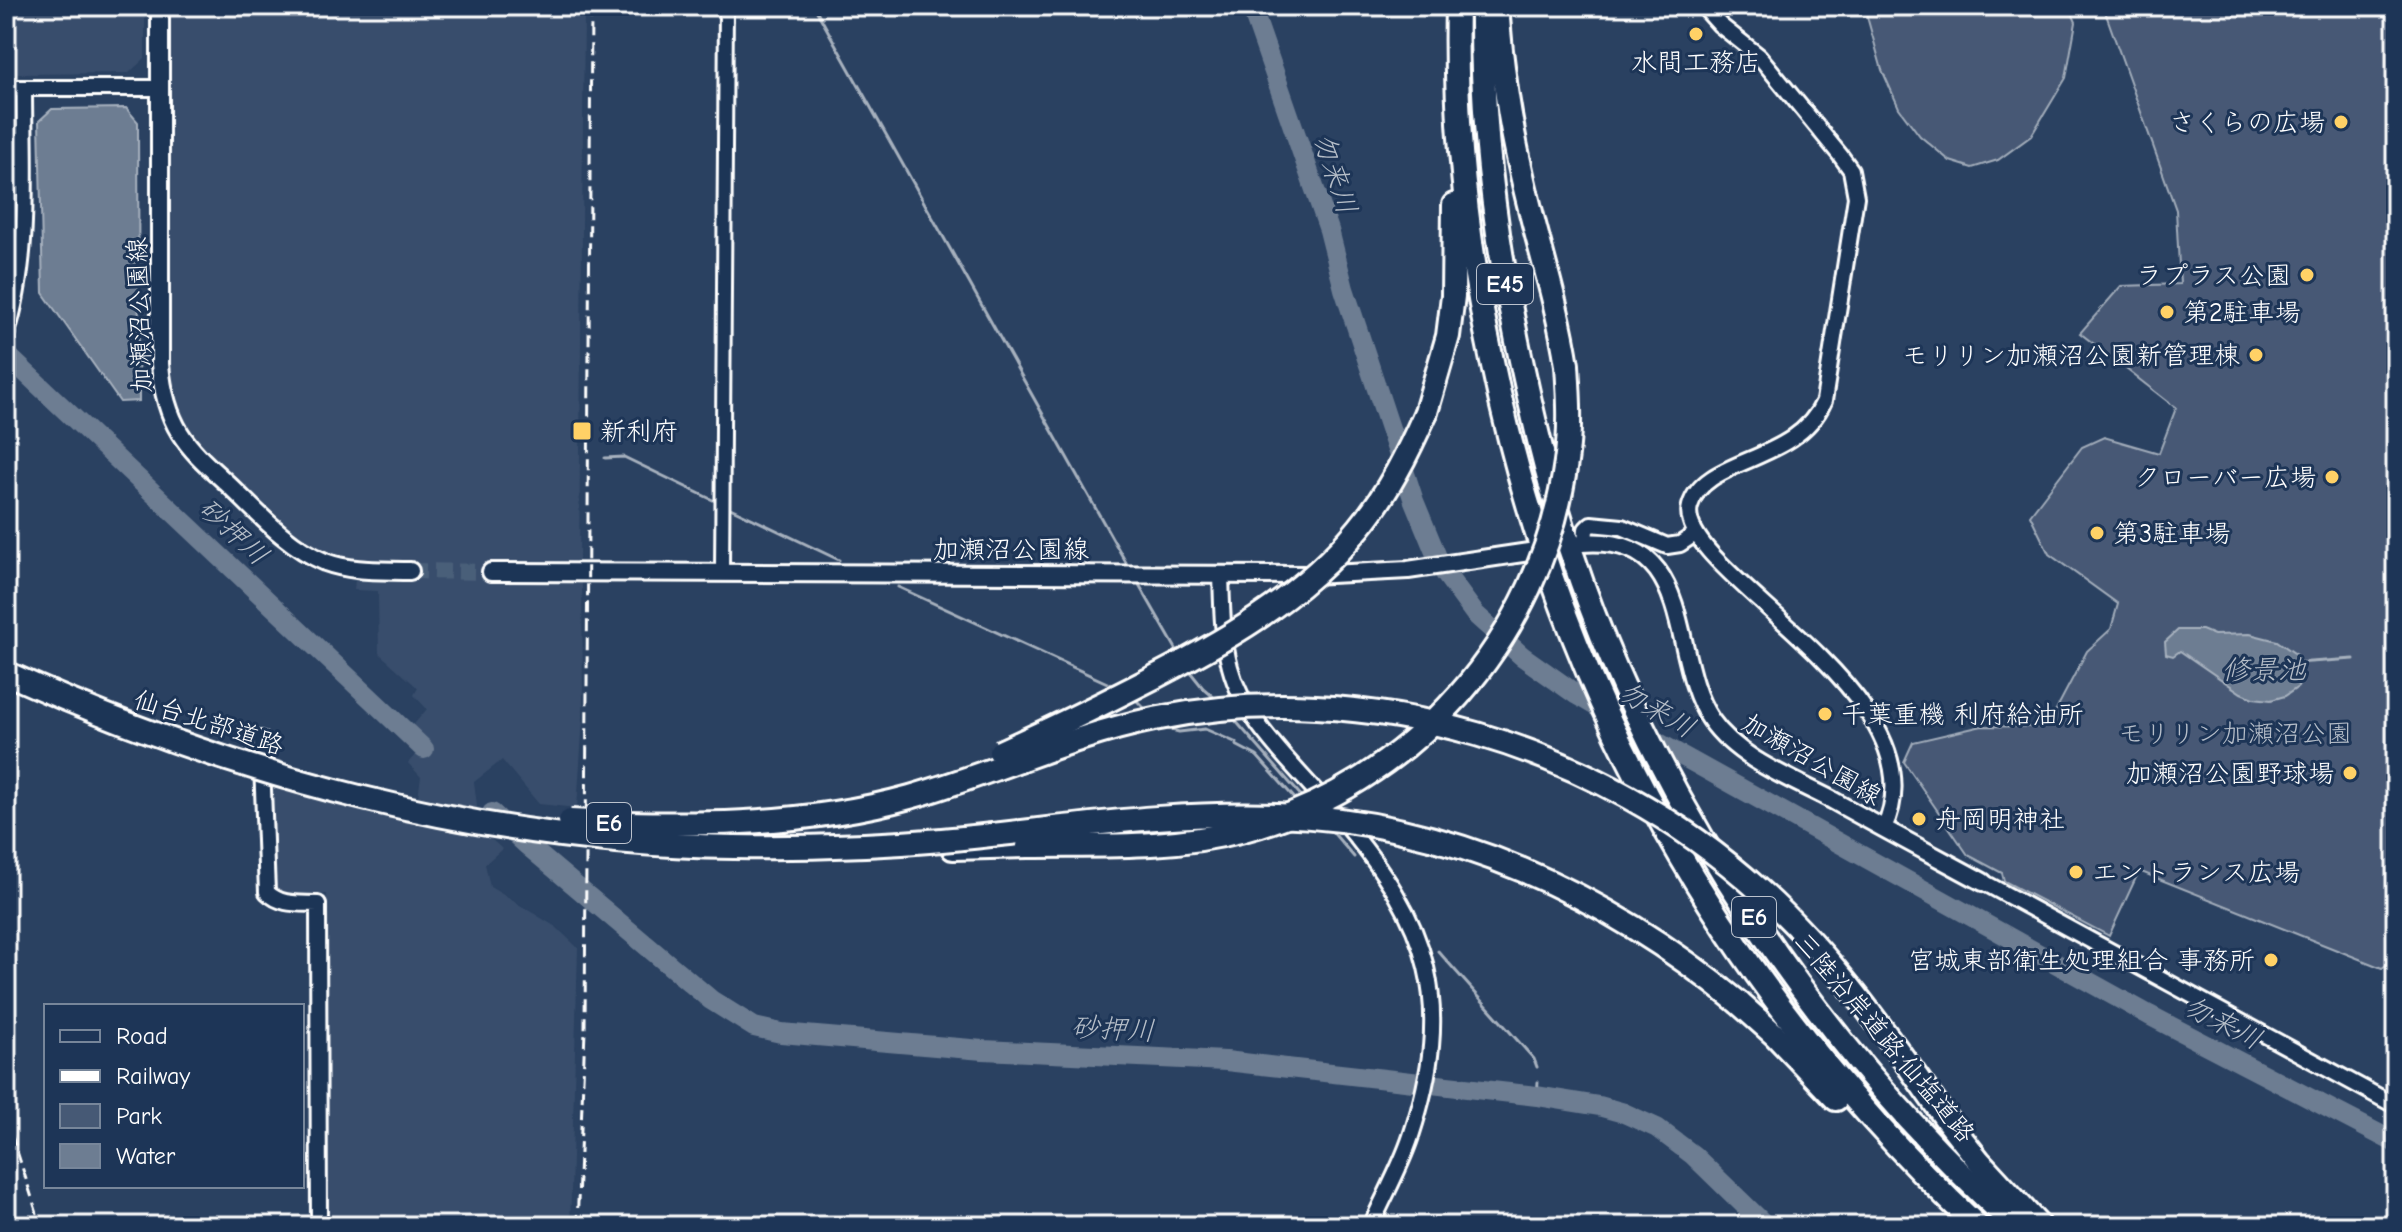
<svg xmlns="http://www.w3.org/2000/svg" width="2402" height="1232" viewBox="0 0 2402 1232" font-family="'Comic Neue','Klee One',sans-serif">
	<rect width="100%" height="100%" fill="#2a4161"/>
	<filter id="ink" filterUnits="userSpaceOnUse"><feTurbulence type="fractalNoise" baseFrequency=".0125" numOctaves="2"/><feDisplacementMap in="SourceGraphic" scale="16" xChannelSelector="R" yChannelSelector="G"/><feConvolveMatrix kernelMatrix="1 2 1 2 8 2 1 2 1" color-interpolation-filters="sRGB"/></filter>
	<g filter="url(#ink)">
		<g fill="#394e6c">
			<path d="M 6,6 L 145,6 L 145,58 L 129,73 L 6,74 Z"/>
			<path d="M 169,6 L 584,6 L 579,561 L 486,561 L 487,583 L 582,582 L 583,717 L 577,808 L 539,804 L 502,760 L 474,782 L 480,829 L 502,849 L 485,864 L 490,887 L 556,927 L 578,948 L 570,1226 L 328,1226 L 327,894 L 282,895 L 272,885 L 272,783 L 415,817 L 421,777 L 408,763 L 425,744 L 410,729 L 427,709 L 414,695 L 418,688 L 379,653 L 378,591 L 354,590 L 355,580 L 411,582 L 412,562 L 343,559 L 305,542 L 198,441 L 182,417 L 171,378 Z"/>
			<path d="M 6,109 L 13,114 L 12,193 L 6,245 Z"/>
		</g>
		<g fill="#465975" stroke="#a2acba" stroke-width="2">
			<path d="M 1864,6 L 2069,6 L 2076,22 L 2066,78 L 2031,136 L 1998,160 L 1972,168 L 1950,161 L 1920,136 L 1899,108 L 1882,70 Z"/>
			<path d="M 2103,6 L 2396,6 L 2396,958 L 2382,968 L 2139,871 L 2109,936 L 2004,881 L 2002,873 L 1968,855 L 1904,762 L 1913,742 L 1982,726 L 2047,727 L 2087,651 L 2111,629 L 2118,604 L 2049,554 L 2030,515 L 2082,447 L 2104,437 L 2159,453 L 2176,408 L 2080,333 L 2121,286 L 2180,284 L 2176,210 Z"/>
		</g>
		<g fill="#6d7d92" stroke="#a7b1be" stroke-width="2">
			<path d="M 126,108 L 138,122 L 139,401 L 120,402 L 43,293 L 39,121 L 52,109 Z"/>
			<path d="M 2178,630 L 2202,630 L 2214,635 L 2250,634 L 2277,641 L 2297,655 L 2302,675 L 2298,687 L 2285,696 L 2271,700 L 2253,698 L 2241,693 L 2180,651 L 2173,656 L 2166,654 L 2165,642 Z"/>
		</g>
		<g fill="none" stroke-linecap="round" stroke-linejoin="round">
			<g stroke="#a7b1be" stroke-width="3">
				<path d="M 814,6 L 1129,568"/>
				<path d="M 605,458 L 624,457 L 719,503"/>
				<path d="M 726,506 L 839,560"/>
				<path d="M 1137,581 L 1179,654"/>
				<path d="M 898,587 L 1116,687"/>
				<path d="M 2296,663 L 2354,659"/>
				<path d="M 1187,668 L 1203,688 L 1217,700"/>
				<path d="M 1133,697 L 1147,711"/>
				<path d="M 1233,718 L 1304,799"/>
				<path d="M 1164,728 L 1179,732 L 1205,729 L 1237,743 L 1236,745 L 1257,756 L 1297,801"/>
				<path d="M 1330,829 L 1354,857"/>
				<path d="M 1438,951 L 1534,1059 L 1537,1067"/>
				<path d="M 1537,1096 L 1538,1082"/>
			</g>
			<g stroke="#6d7d92" stroke-width="20">
				<path d="M 1251,6 L 1329,230 L 1344,289 L 1414,501 L 1442,569 L 1475,614 L 1522,656 L 1577,695 L 1648,737 L 2149,1015 L 2396,1143"/>
				<path d="M 6,354 L 424,749"/>
				<path d="M 492,813 L 527,845 L 711,1000 L 754,1027 L 781,1033 L 983,1050 L 1226,1061 L 1537,1096 L 1599,1106 L 1624,1113 L 1657,1128 L 1693,1155 L 1766,1226"/>
			</g>
			<path stroke="#4a5e79" stroke-width="16" stroke-dasharray="16 8" stroke-linecap="butt" d="M 410,571 L 491,572"/>
			<defs>
				<path id="minor" d="M 722,572 L 726,6"/>
				<g id="tertiary">
					<path d="M 1703,6 L 1720,25 L 1759,56 L 1840,155 L 1851,170 L 1856,197 L 1824,401 C 1796,465 1704,456 1690,506 C 1672,571 1948,694 1884,828"/>
					<path d="M 6,88 L 159,88"/>
					<path d="M 6,336 C 31,257 24,170 24,88"/>
					<path d="M 1585,543 L 1586,529 L 1591,524 L 1622,527 L 1667,546 L 1680,544 L 1695,534"/>
					<path d="M 1221,574 C 1222,605 1222,637 1230,667 C 1244,721 1292,763 1327,804"/>
					<path d="M 261,739 L 267,892 C 281,906 299,903 318,904 L 319,1226"/>
					<path d="M 1341,819 C 1430,923 1455,1003 1411,1136 C 1401,1167 1384,1196 1371,1226"/>
					<path d="M 1983,882 L 2396,1106"/>
				</g>
				<g id="secondary">
					<path d="M 160,6 L 160,364 C 162,388 167,412 180,433 C 193,454 213,470 230,486 C 259,514 287,546 325,562 C 352,572 381,570 410,571"/>
					<path d="M 1581,543 C 1699,533 1667,657 1711,720 C 1738,759 1792,779 1832,800 C 1882,828 1933,855 1983,882"/>
					<path d="M 491,572 L 1311,575 L 1408,570 L 1529,552"/>
				</g>
				<g id="motorway">
					<path d="M 1457,6 C 1454,125 1467,244 1492,361 C 1561,698 1726,990 1977,1226"/>
					<path d="M 1482,6 C 1481,119 1494,230 1517,341 C 1532,413 1548,485 1572,554 C 1656,806 1820,1048 2016,1226"/>
					<path d="M 1497,6 C 1501,63 1509,119 1522,175 C 1536,239 1557,300 1567,365"/>
					<path d="M 1426,412 L 1448,336 L 1453,296 L 1454,205"/>
					<path d="M 953,848 L 1028,846"/>
					<path d="M 1739,1003 L 1775,1035 L 1836,1099"/>
					<path d="M 1946,1119 L 1979,1161 L 2039,1226"/>
				</g>
			</defs>
			<use href="#minor" stroke="#fff" stroke-width="18"/>
			<use href="#tertiary" stroke="#fff" stroke-width="20"/>
			<use href="#secondary" stroke="#fff" stroke-width="22"/>
			<use href="#motorway" stroke="#fff" stroke-width="28"/>
			<use href="#minor" stroke="#1d3557" stroke-width="12"/>
			<use href="#tertiary" stroke="#1d3557" stroke-width="14"/>
			<use href="#secondary" stroke="#1d3557" stroke-width="16"/>
			<use href="#motorway" stroke="#1d3557" stroke-width="22"/>
			<g stroke="#fff" stroke-width="3" stroke-dasharray="12 6" stroke-linecap="butt">
				<path d="M 6,1117 L 41,1226"/>
				<path d="M 577,1226 L 585,1031 L 591,6"/>
			</g>
			<defs>
				<g id="motorway-bridge">
					<path d="M 6,673 C 234,776 482,844 734,847 C 803,848 873,846 942,840 C 1054,830 1164,811 1277,815 C 1449,820 1608,895 1739,1003"/>
					<path d="M 1000,752 C 1047,731 1092,709 1137,686 C 1220,644 1300,600 1359,528 C 1388,493 1408,453 1426,412"/>
					<path d="M 570,821 C 682,826 801,827 910,797 C 992,774 1070,736 1154,719 C 1367,675 1600,746 1760,891 C 1834,957 1890,1039 1946,1119"/>
					<path d="M 1028,846 C 1098,845 1171,849 1240,831 C 1412,786 1542,638 1566,462 C 1571,430 1569,397 1567,365"/>
				</g>
			</defs>
			<use href="#motorway-bridge" stroke="#fff" stroke-width="28" stroke-linecap="butt"/>
			<use href="#motorway-bridge" stroke="#1d3557" stroke-width="22"/>
		</g>
	</g>
	<g fill="#ffd166" stroke="#1d3557" stroke-width="3">
		<circle cx="1696" cy="34" r="8"/>
		<circle cx="2341" cy="122" r="8"/>
		<circle cx="2307" cy="275" r="8"/>
		<circle cx="2167" cy="312" r="8"/>
		<circle cx="2256" cy="355" r="8"/>
		<rect x="572" y="421" width="20" height="20" rx="4"/>
		<circle cx="2332" cy="477" r="8"/>
		<circle cx="2097" cy="533" r="8"/>
		<circle cx="1825" cy="714" r="8"/>
		<circle cx="2350" cy="773" r="8"/>
		<circle cx="1919" cy="819" r="8"/>
		<circle cx="2076" cy="872" r="8"/>
		<circle cx="2271" cy="960" r="8"/>
	</g>
	<g text-anchor="middle" stroke-width="6" stroke-linejoin="round" paint-order="stroke">
		<g fill="#1d3557" stroke="#bbc2cd" stroke-width="2">
			<rect x="1477" y="264" width="56" height="40" rx="6"/>
			<rect x="587" y="803" width="44" height="40" rx="6"/>
			<rect x="1732" y="897" width="44" height="40" rx="6"/>
		</g>
		<g font-size="24" font-weight="bold" fill="#fff">
			<text x="1505" y="292">E45</text>
			<text x="609" y="831">E6</text>
			<text x="1754" y="925">E6</text>
		</g>
		<g font-size="26" fill="#fff" stroke="#1d3557" text-anchor="end">
			<text x="1696" y="71" text-anchor="middle">水間工務店</text>
			<text x="2325" y="131">さくらの広場</text>
			<text x="2291" y="284">ラプラス公園</text>
			<text x="2183" y="321" text-anchor="start">第2駐車場</text>
			<text x="2240" y="364">モリリン加瀬沼公園新管理棟</text>
			<text x="600" y="440" text-anchor="start">新利府</text>
			<text x="2316" y="486">クローバー広場</text>
			<text x="2113" y="542" text-anchor="start">第3駐車場</text>
			<text x="1841" y="723" text-anchor="start">千葉重機 利府給油所</text>
			<text x="2334" y="782">加瀬沼公園野球場</text>
			<text x="1935" y="828" text-anchor="start">舟岡明神社</text>
			<text x="2092" y="881" text-anchor="start">エントランス広場</text>
			<text x="2255" y="969">宮城東部衛生処理組合 事務所</text>
		</g>
		<g font-size="26" fill="#fff" stroke="#1d3557">
			<text transform="translate(139 315) rotate(-92)" y="9">加瀬沼公園線</text>
			<text x="1011" y="558">加瀬沼公園線</text>
			<text transform="translate(209 722) rotate(18)" y="9">仙台北部道路</text>
			<text transform="translate(1812 759) rotate(30)" y="9">加瀬沼公園線</text>
			<text transform="translate(1885 1037) rotate(50)" y="9">三陸沿岸道路;仙塩道路</text>
		</g>
		<g font-size="26" fill="#b5bdc8" stroke="#1d3557">
			<text x="2235" y="742">モリリン加瀬沼公園</text>
		</g>
		<g font-size="28" font-style="italic" fill="#b6bec8" stroke="#1d3557">
			<text transform="translate(1336 173) rotate(72)" y="10">勿来川</text>
			<text transform="translate(234 531) rotate(43)" y="10">砂押川</text>
			<text x="2264" y="679">修景池</text>
			<text transform="translate(1657 709) rotate(30)" y="10">勿来川</text>
			<text transform="translate(2223 1022) rotate(27)" y="10">勿来川</text>
			<text transform="translate(1113 1028) rotate(3)" y="10">砂押川</text>
		</g>
	</g>
	<rect width="2402" height="1232" fill="none" stroke="#1d3557" stroke-width="32"/>
	<rect x="16" y="16" width="2370" height="1200" fill="none" stroke="#fff" stroke-width="3" filter="url(#ink)"/>
	<rect x="44" y="1004" width="260" height="184" fill="#1d3557" stroke="#77869a" stroke-width="2"/>
	<rect x="60" y="1030" width="40" height="12" fill="#1d3557" stroke="#77869a" stroke-width="2"/>
	<text x="116" y="1044" font-size="24" fill="#ffffff">Road</text>
	<rect x="60" y="1070" width="40" height="12" fill="#ffffff" stroke="#77869a" stroke-width="2"/>
	<text x="116" y="1084" font-size="24" fill="#ffffff">Railway</text>
	<rect x="60" y="1104" width="40" height="24" fill="#465975" stroke="#77869a" stroke-width="2"/>
	<text x="116" y="1124" font-size="24" fill="#ffffff">Park</text>
	<rect x="60" y="1144" width="40" height="24" fill="#6d7d92" stroke="#77869a" stroke-width="2"/>
	<text x="116" y="1164" font-size="24" fill="#ffffff">Water</text>
</svg>
